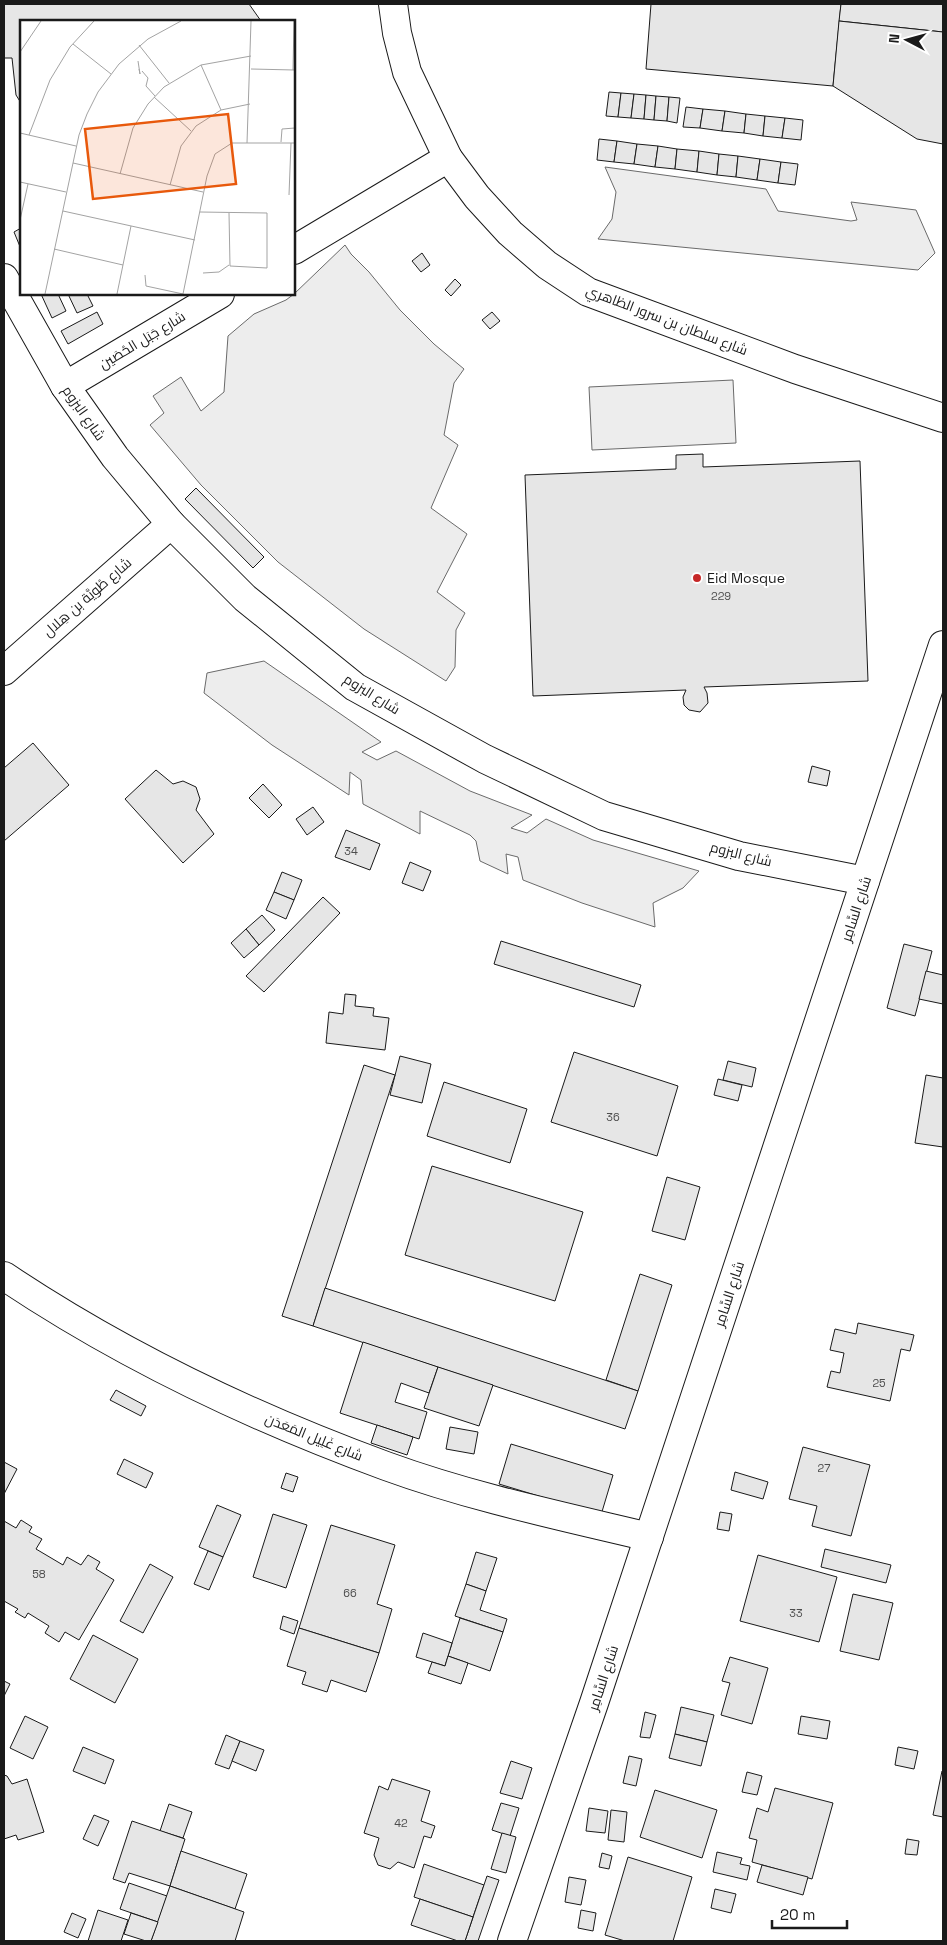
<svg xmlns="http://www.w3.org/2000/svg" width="947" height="1945" viewBox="0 0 947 1945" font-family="'Space Grotesk',Cairo,sans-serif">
	<rect width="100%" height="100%" fill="#fff"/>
	<g fill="#ededed" stroke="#6a6a6a">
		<path d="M 605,167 L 766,189 L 778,211 L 851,221 L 857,220 L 851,202 L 916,210 L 935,253 L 918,270 L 598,239 L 612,219 L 616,192 Z"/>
		<path d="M 345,245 L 351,254 L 369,272 L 400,310 L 434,344 L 464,369 L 454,383 L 444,435 L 458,445 L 431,508 L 467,534 L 437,592 L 465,613 L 456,630 L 455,667 L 446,681 L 364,629 L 278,562 L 201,485 L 150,425 L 164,413 L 153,396 L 181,377 L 201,411 L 224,392 L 228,336 L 254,314 L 286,300 L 294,294 Z"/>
		<path d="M 733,380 L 736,443 L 592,450 L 589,387 Z"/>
		<path d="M 264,661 L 381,742 L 362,752 L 377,760 L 396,751 L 470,791 L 532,815 L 511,828 L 527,833 L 546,819 L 593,840 L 699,871 L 683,888 L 653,903 L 655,927 L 582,903 L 523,880 L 518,857 L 506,854 L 508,874 L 480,861 L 476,841 L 470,835 L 420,811 L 420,834 L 363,804 L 361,780 L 350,772 L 349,795 L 272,745 L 204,693 L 207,673 Z"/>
	</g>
	<g fill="#e6e6e6" stroke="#1a1a1a">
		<path d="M 4,4 L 249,4 L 261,21 L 21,21 L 21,103 L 16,95 L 12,58 L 4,58 Z"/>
		<path d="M 651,4 L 841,4 L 833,86 L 646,69 Z"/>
		<path d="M 841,4 L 943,4 L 943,32 L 839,21 Z"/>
		<path d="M 839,21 L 943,32 L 943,144 L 917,139 L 833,86 Z"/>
		<path d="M 609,92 L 621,93 L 618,117 L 606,116 Z"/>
		<path d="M 621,93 L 634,94 L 631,118 L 618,117 Z"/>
		<path d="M 634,94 L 646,95 L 644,119 L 631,118 Z"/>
		<path d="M 646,95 L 656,96 L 654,120 L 644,119 Z"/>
		<path d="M 656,96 L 669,97 L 667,121 L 654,120 Z"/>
		<path d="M 669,97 L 680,98 L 677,123 L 667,121 Z"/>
		<path d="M 686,107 L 703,109 L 700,128 L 683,127 Z"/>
		<path d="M 703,109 L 725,111 L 722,131 L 700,128 Z"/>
		<path d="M 725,111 L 746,114 L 744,133 L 722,131 Z"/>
		<path d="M 746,114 L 765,116 L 763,136 L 744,133 Z"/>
		<path d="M 765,116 L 785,118 L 782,138 L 763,136 Z"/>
		<path d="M 785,118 L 803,120 L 801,140 L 782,138 Z"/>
		<path d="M 599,139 L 617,141 L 614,162 L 597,160 Z"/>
		<path d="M 617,141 L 637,144 L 634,164 L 614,162 Z"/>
		<path d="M 637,144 L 658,146 L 655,167 L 634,164 Z"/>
		<path d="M 658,146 L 677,149 L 675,169 L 655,167 Z"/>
		<path d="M 677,149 L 699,151 L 697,172 L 675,169 Z"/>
		<path d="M 699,151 L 719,154 L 717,175 L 697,172 Z"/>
		<path d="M 719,154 L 738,156 L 736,177 L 717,175 Z"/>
		<path d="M 738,156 L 760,159 L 757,180 L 736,177 Z"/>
		<path d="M 760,159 L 781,162 L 778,183 L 757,180 Z"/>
		<path d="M 781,162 L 798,164 L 795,185 L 778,183 Z"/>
		<path d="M 21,228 L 21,249 L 14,232 Z"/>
		<path d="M 422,253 L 430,265 L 421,272 L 412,261 Z"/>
		<path d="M 455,279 L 461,285 L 451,296 L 445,290 Z"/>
		<path d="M 41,294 L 58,294 L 66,311 L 52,318 Z"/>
		<path d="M 68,294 L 87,294 L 93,306 L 77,313 Z"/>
		<path d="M 97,312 L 103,324 L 68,344 L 61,331 Z"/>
		<path d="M 492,312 L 500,321 L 490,329 L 482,320 Z"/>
		<path d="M 703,454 L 703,467 L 860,461 L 868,681 L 704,687 L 707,693 L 708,703 L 700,712 L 689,710 L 684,705 L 683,697 L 686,690 L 533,696 L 525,475 L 676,469 L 676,455 Z"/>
		<path d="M 196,488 L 264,557 L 253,568 L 185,499 Z"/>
		<path d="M 33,743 L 69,785 L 4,841 L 4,768 Z"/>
		<path d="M 812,766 L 830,771 L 827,786 L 808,782 Z"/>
		<path d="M 156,770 L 173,784 L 183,781 L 196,787 L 200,799 L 196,810 L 214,834 L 183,863 L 125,799 Z"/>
		<path d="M 263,784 L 282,805 L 269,818 L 249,798 Z"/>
		<path d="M 313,807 L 324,822 L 307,835 L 296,819 Z"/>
		<path d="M 346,830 L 380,844 L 370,870 L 335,857 Z"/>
		<path d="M 410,862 L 431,871 L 423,891 L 402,883 Z"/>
		<path d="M 282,872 L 302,880 L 294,900 L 274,892 Z"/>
		<path d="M 274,892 L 294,900 L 286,919 L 266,910 Z"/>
		<path d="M 323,897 L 340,913 L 264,992 L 246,976 Z"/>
		<path d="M 262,915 L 275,930 L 259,945 L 246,929 Z"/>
		<path d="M 246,929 L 259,945 L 244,958 L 231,943 Z"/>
		<path d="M 501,941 L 641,985 L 634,1007 L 494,964 Z"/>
		<path d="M 904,944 L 932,951 L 915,1016 L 887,1008 Z"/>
		<path d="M 926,971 L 943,975 L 943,1004 L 919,999 Z"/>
		<path d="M 345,994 L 356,995 L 355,1006 L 374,1008 L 373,1016 L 389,1018 L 385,1050 L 326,1043 L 329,1012 L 343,1014 Z"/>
		<path d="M 574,1052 L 678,1086 L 657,1156 L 551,1122 Z"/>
		<path d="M 400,1056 L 431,1064 L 422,1103 L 390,1095 Z"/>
		<path d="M 728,1061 L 756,1068 L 752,1087 L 723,1080 Z"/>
		<path d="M 364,1065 L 395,1075 L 313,1326 L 282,1316 Z"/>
		<path d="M 926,1075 L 943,1078 L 943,1147 L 915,1143 Z"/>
		<path d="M 718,1079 L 742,1085 L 738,1101 L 714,1095 Z"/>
		<path d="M 444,1082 L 527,1109 L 510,1163 L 427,1136 Z"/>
		<path d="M 432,1166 L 583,1212 L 555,1301 L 405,1255 Z"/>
		<path d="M 667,1177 L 700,1187 L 685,1240 L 652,1231 Z"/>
		<path d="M 640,1274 L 672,1285 L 638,1391 L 606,1380 Z"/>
		<path d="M 325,1288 L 638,1391 L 625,1429 L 313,1326 Z"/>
		<path d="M 858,1323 L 914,1335 L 910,1351 L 901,1349 L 890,1401 L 827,1387 L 831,1371 L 840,1373 L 844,1353 L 830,1350 L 835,1329 L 856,1334 Z"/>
		<path d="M 363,1342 L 438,1367 L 429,1393 L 401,1383 L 395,1402 L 427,1412 L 419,1439 L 340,1413 Z"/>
		<path d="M 438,1367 L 493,1385 L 479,1426 L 424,1408 Z"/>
		<path d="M 116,1390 L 146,1406 L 141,1416 L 110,1400 Z"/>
		<path d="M 377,1425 L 413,1437 L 407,1455 L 371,1443 Z"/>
		<path d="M 450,1427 L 478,1432 L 474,1454 L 446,1449 Z"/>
		<path d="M 511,1444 L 613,1475 L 601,1515 L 499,1484 Z"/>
		<path d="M 803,1447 L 870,1465 L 851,1536 L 812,1526 L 817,1506 L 789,1499 Z"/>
		<path d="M 124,1459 L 153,1473 L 146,1488 L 117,1474 Z"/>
		<path d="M 4,1462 L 17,1469 L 4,1494 Z"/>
		<path d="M 735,1472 L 768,1482 L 763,1499 L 731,1490 Z"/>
		<path d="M 286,1473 L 298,1477 L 293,1492 L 281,1488 Z"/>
		<path d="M 217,1505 L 241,1515 L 223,1557 L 199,1547 Z"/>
		<path d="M 720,1512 L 732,1514 L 729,1531 L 717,1529 Z"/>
		<path d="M 273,1514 L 307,1525 L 286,1588 L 253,1577 Z"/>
		<path d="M 21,1520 L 32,1527 L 29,1532 L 42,1539 L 36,1549 L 63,1565 L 67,1557 L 81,1565 L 88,1555 L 100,1562 L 96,1569 L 114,1580 L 79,1640 L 65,1632 L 59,1642 L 45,1633 L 49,1626 L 28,1613 L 25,1618 L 15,1612 L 18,1609 L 4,1601 L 4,1521 L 16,1528 Z"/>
		<path d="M 331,1525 L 395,1545 L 377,1604 L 392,1609 L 379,1653 L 299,1628 Z"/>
		<path d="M 825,1549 L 891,1565 L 886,1583 L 821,1567 Z"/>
		<path d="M 208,1551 L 223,1557 L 209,1590 L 194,1584 Z"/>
		<path d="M 476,1552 L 497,1558 L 486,1591 L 466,1584 Z"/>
		<path d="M 758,1555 L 837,1577 L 819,1642 L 740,1621 Z"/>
		<path d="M 150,1564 L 173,1577 L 143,1633 L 120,1621 Z"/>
		<path d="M 466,1584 L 486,1591 L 480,1610 L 507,1619 L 503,1632 L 455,1616 Z"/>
		<path d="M 853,1594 L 893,1603 L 879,1660 L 840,1651 Z"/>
		<path d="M 283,1616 L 298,1621 L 294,1634 L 280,1629 Z"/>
		<path d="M 460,1618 L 503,1632 L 490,1671 L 448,1656 Z"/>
		<path d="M 299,1628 L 379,1653 L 366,1692 L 331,1680 L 327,1692 L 302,1684 L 306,1672 L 287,1666 Z"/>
		<path d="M 423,1633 L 452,1643 L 445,1666 L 416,1657 Z"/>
		<path d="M 93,1635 L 138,1659 L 115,1703 L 70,1679 Z"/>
		<path d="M 448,1656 L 468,1663 L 461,1684 L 428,1673 L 432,1662 L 445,1666 Z"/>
		<path d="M 730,1657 L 768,1668 L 752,1724 L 721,1715 L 730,1683 L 722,1681 Z"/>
		<path d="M 4,1681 L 10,1684 L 4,1696 Z"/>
		<path d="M 681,1707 L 714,1715 L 707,1742 L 675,1734 Z"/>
		<path d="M 645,1712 L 656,1715 L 650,1738 L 640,1737 Z"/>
		<path d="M 25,1716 L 48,1727 L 33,1759 L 10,1748 Z"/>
		<path d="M 801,1716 L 830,1721 L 827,1739 L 798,1734 Z"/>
		<path d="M 675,1734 L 707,1742 L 701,1766 L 669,1758 Z"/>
		<path d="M 226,1735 L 240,1741 L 229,1769 L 215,1764 Z"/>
		<path d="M 240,1741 L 264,1750 L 256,1771 L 232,1761 Z"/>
		<path d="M 83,1747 L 114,1760 L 105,1784 L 73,1771 Z"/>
		<path d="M 898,1747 L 918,1751 L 914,1769 L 895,1765 Z"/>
		<path d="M 629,1756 L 642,1759 L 636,1786 L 623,1783 Z"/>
		<path d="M 511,1761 L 532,1768 L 522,1799 L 500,1793 Z"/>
		<path d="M 942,1771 L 943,1772 L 943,1817 L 933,1815 Z"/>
		<path d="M 747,1772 L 762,1776 L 757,1795 L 742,1792 Z"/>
		<path d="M 4,1775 L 7,1776 L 12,1784 L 27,1779 L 44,1832 L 18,1840 L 16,1835 L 4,1839 Z"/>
		<path d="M 392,1779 L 430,1791 L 421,1821 L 435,1826 L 431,1838 L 424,1836 L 414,1868 L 398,1862 L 390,1869 L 378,1865 L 374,1855 L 379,1838 L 364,1833 L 379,1786 L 388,1790 Z"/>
		<path d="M 775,1788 L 833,1803 L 812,1879 L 752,1862 L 757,1840 L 749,1838 L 757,1808 L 768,1812 Z"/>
		<path d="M 655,1790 L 717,1810 L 702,1858 L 640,1837 Z"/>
		<path d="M 501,1803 L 519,1808 L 510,1836 L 492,1830 Z"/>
		<path d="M 169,1804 L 192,1812 L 183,1838 L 160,1831 Z"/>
		<path d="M 589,1808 L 608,1811 L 605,1833 L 586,1831 Z"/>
		<path d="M 611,1810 L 627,1812 L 624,1842 L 608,1840 Z"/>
		<path d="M 94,1815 L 109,1821 L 98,1846 L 83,1839 Z"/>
		<path d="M 132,1821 L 185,1839 L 170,1886 L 129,1873 L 125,1883 L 113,1879 Z"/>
		<path d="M 502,1833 L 516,1837 L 506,1873 L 491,1869 Z"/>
		<path d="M 907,1839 L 919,1841 L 917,1855 L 905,1854 Z"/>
		<path d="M 181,1851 L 247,1874 L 235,1909 L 170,1886 Z"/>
		<path d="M 717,1852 L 742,1858 L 740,1864 L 750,1866 L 747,1880 L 713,1872 Z"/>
		<path d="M 602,1853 L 612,1856 L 609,1869 L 599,1867 Z"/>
		<path d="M 628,1857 L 692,1877 L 673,1941 L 625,1941 L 605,1935 Z"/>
		<path d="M 424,1864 L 484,1885 L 473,1917 L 414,1897 Z"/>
		<path d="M 762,1865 L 808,1877 L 803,1895 L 757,1882 Z"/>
		<path d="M 487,1876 L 499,1880 L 478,1941 L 465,1941 Z"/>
		<path d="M 569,1877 L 586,1880 L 581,1905 L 565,1902 Z"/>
		<path d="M 129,1883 L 167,1896 L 158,1922 L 120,1909 Z"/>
		<path d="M 170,1886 L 244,1912 L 235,1941 L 151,1941 Z"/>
		<path d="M 715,1889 L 736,1894 L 731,1913 L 711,1908 Z"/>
		<path d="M 420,1899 L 473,1917 L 465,1941 L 458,1941 L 411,1925 Z"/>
		<path d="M 98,1910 L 128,1920 L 121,1941 L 88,1941 Z"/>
		<path d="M 581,1910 L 596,1913 L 593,1931 L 578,1928 Z"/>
		<path d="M 72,1913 L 86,1919 L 78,1938 L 64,1932 Z"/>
		<path d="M 131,1913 L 158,1922 L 151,1941 L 146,1941 L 124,1934 Z"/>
	</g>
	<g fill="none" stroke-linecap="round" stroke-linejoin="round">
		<defs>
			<g id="minor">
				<path d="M 393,4 L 397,33 L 407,72 L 448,158 L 477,197 L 510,233 L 547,265 L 588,292 L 795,369 L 943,418"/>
				<path d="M 294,250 L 448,158"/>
				<path d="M 4,278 L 65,386 L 115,457 L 171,524 L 245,598 L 355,687 L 485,759 L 604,816 L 739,856 L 865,881"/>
				<path d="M 65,386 L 220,294"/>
				<path d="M 4,671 L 171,524"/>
				<path d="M 4,1276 C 122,1355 252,1417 386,1466 C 471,1497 561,1516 649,1537"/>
				<path d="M 512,1941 L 594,1703 L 943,645"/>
			</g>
		</defs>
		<use href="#minor" stroke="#1a1a1a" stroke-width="30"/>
		<use href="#minor" stroke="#fff" stroke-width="28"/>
	</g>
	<circle fill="#c62828" stroke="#fff" stroke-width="2" cx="697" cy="578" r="5"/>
	<g text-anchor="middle" stroke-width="4" stroke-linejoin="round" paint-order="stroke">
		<g font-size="11" fill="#4d4d4d">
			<text x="721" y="600">229</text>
			<text x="351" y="855">34</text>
			<text x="613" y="1121">36</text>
			<text x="879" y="1387">25</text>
			<text x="824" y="1472">27</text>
			<text x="39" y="1578">58</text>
			<text x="350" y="1597">66</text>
			<text x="796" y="1617">33</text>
			<text x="401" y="1827">42</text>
		</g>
		<g font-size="14" fill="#1a1a1a" stroke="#fff">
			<text transform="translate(667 320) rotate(21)" y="5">شارع سلطان بن سرور الظاهري</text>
			<text transform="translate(142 340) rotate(-31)" y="5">شارع جَبَل الحُصَين</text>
			<text transform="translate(84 413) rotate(55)" y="5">شارع البزوم</text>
			<text transform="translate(87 597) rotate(-41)" y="5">شارع طُويَّة بن هِلال</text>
			<text transform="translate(372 694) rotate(32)" y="5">شارع البزوم</text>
			<text transform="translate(741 854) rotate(14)" y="5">شارع البزوم</text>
			<text transform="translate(856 909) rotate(-72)" y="5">شارع السَّامِر</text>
			<text transform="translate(729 1294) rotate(-72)" y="5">شارع السَّامِر</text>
			<text transform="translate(314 1437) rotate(22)" y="5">شارع غَلِيل المَعَدَن</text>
			<text transform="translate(603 1678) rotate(-72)" y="5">شارع السَّامِر</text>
		</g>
		<g font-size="14" fill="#1a1a1a" stroke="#fff" text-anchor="start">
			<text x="707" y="583">Eid Mosque</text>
		</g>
	</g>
	<g transform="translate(20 20)">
		<rect width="275" height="275" fill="#fff"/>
		<path fill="none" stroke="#a3a3a3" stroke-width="1" d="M 53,24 L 91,54M 119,25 L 149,63M 0,32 L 21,1M 118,41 L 120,54 L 119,49M 181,45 L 201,90M 231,49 L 274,50M 273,50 L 274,1M 122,51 L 128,58 L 126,66 L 135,76M 134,77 L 171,111M 0,113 L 56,126M 9,115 L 30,60 L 50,27 L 74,1M 261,122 L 262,109 L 275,108M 227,123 L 231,1M 53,143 L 183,172M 100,154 L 113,108 L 128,84 L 144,67 L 181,45 L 231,36M 0,162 L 46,172M 150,165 L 161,126 L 176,106 L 201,90 L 230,84M 269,175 L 271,123M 43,191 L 175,220M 180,192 L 247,193 L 247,248 L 210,246 L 209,193M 0,200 L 8,164M 34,229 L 103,245M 183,253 L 199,252 L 209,245M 125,255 L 126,266 L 163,274M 25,274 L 59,115 L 67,94 L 78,72 L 99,44 L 128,19 L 161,1M 97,274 L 111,206M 163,274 L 187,156 L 195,134 L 212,123 L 275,123"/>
		<path fill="#e8590c" fill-opacity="0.15" stroke="#e8590c" stroke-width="2.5" d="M 208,94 L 216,164 L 73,179 L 65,109 Z"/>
		<rect width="275" height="275" fill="none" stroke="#1a1a1a" stroke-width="2.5"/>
	</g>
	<rect width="947" height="1945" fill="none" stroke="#1a1a1a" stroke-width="10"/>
	<g transform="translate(907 40) rotate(276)" stroke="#ffffff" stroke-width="4" paint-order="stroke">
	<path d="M0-4L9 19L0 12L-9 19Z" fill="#1a1a1a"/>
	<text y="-8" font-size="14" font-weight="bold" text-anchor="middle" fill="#1a1a1a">N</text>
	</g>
	<path d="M772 1920v8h75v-8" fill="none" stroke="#1a1a1a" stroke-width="2.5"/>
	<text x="780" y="1920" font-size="15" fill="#1a1a1a" stroke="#ffffff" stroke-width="4" paint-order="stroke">20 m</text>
</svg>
